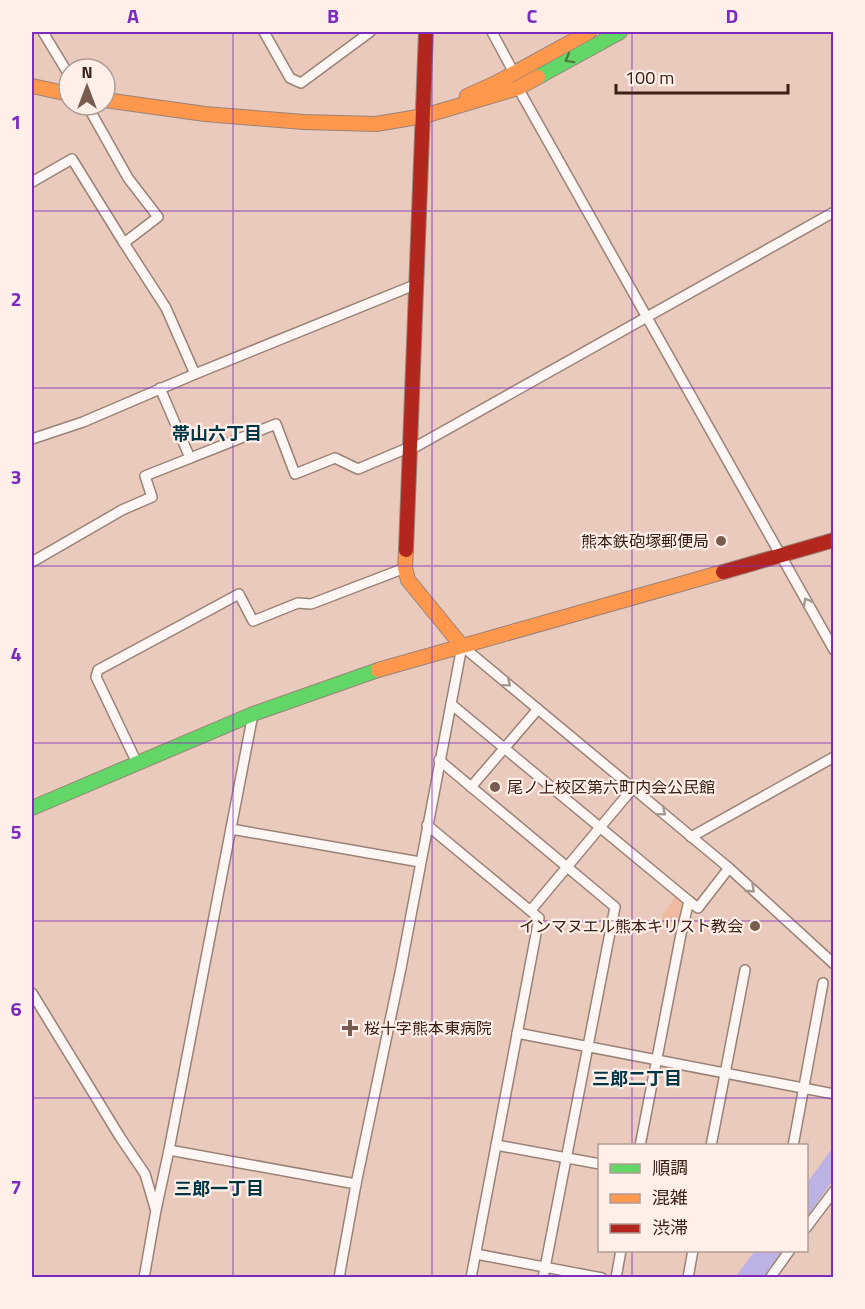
<svg xmlns="http://www.w3.org/2000/svg" width="865" height="1309" viewBox="0 0 865 1309" font-family="'Titillium Web','Noto Sans JP',sans-serif">
	<rect width="100%" height="100%" fill="#e9cabc"/>
	<path fill="#f0baa0" d="M 676,896 L 682,902 L 679,930 L 661,927 L 663,914 Z"/>
	<g fill="#bdb2e4">
		<path d="M 833,1147 L 833,1180 L 807,1217 L 807,1183 Z"/>
		<path d="M 755,1251 L 782,1251 L 763,1277 L 735,1277 Z"/>
	</g>
	<g fill="none" stroke-linecap="round" stroke-linejoin="round">
		<defs>
			<g id="street">
				<path d="M 43,32 L 69,75"/>
				<path d="M 264,32 L 290,78 L 301,83 L 370,32"/>
				<path d="M 492,32 L 514,73"/>
				<path d="M 518,88 L 834,650"/>
				<path d="M 87,105 L 128,178 L 158,217 L 124,243 L 166,308 L 195,374"/>
				<path d="M 32,182 L 72,159 L 124,243"/>
				<path d="M 160,388 L 190,458"/>
				<path d="M 32,439 L 83,422 L 195,374 L 417,284"/>
				<path d="M 410,450 L 834,212"/>
				<path d="M 32,562 L 122,510 L 152,497 L 145,476 L 276,424 L 295,474 L 335,458 L 358,469 L 410,447"/>
				<path d="M 451,704 L 689,901 L 681,934 L 640,1146"/>
				<path d="M 439,760 L 615,907 L 543,1278"/>
				<path d="M 137,763 L 96,677 L 98,670 L 239,594 L 253,621 L 298,603 L 311,604 L 405,568"/>
				<path d="M 471,787 L 538,709"/>
				<path d="M 427,825 L 539,918 L 471,1278"/>
				<path d="M 231,829 L 420,862"/>
				<path d="M 691,837 L 834,757"/>
				<path d="M 689,901 L 698,908 L 729,868"/>
				<path d="M 531,910 L 633,788"/>
				<path d="M 32,993 L 120,1137 L 145,1174 L 155,1208"/>
				<path d="M 517,1033 L 834,1094"/>
				<path d="M 496,1145 L 600,1164"/>
				<path d="M 711,1146 L 745,970"/>
				<path d="M 793,1146 L 823,983"/>
				<path d="M 169,1150 L 356,1184"/>
				<path d="M 806,1228 L 834,1191"/>
				<path d="M 476,1254 L 602,1278"/>
				<path d="M 144,1278 L 156,1210 L 169,1150 L 253,714"/>
				<path d="M 339,1278 L 356,1184 L 401,968 L 462,646 L 729,868 L 834,964"/>
				<path d="M 616,1278 L 621,1250"/>
				<path d="M 688,1278 L 693,1250"/>
				<path d="M 770,1278 L 790,1250"/>
			</g>
			<g id="fast">
				<path d="M 538,77 L 620,32"/>
				<path d="M 32,808 L 253,714 L 378,670"/>
			</g>
			<g id="slow">
				<path d="M 32,86 L 69,94"/>
				<path d="M 467,96 L 496,83 L 589,32"/>
				<path d="M 105,100 L 205,114 L 304,122 L 376,124 L 424,116 L 518,88 L 538,77"/>
				<path d="M 406,550 L 405,568 L 408,580 L 462,646"/>
				<path d="M 378,670 L 723,572"/>
			</g>
			<g id="jam">
				<path d="M 406,550 L 426,32"/>
				<path d="M 723,572 L 834,540"/>
			</g>
		</defs>
		<use href="#street" stroke="#9b8277" stroke-width="12"/>
		<use href="#fast" stroke="#9b8277" stroke-width="16"/>
		<use href="#slow" stroke="#9b8277" stroke-width="16"/>
		<use href="#jam" stroke="#9b8277" stroke-width="16"/>
		<use href="#street" stroke="#fcf7f5" stroke-width="9"/>
		<use href="#fast" stroke="#63d668" stroke-width="14"/>
		<use href="#slow" stroke="#ff974d" stroke-width="14"/>
		<use href="#jam" stroke="#b3261e" stroke-width="14"/>
	</g>
	<defs><path id="oneway-chevron" d="M-2-3.5L2.5 0L-2 3.5" fill="none" stroke-width="1.6" stroke-linecap="round" stroke-linejoin="round" transform="scale(1.5)"/></defs>
	<use stroke="#4f7c3e" href="#oneway-chevron" transform="translate(569 59) rotate(151)"/>
	<g stroke="#a59790">
		<use href="#oneway-chevron" transform="translate(807 602) rotate(-119)"/>
		<use href="#oneway-chevron" transform="translate(507 683) rotate(40)"/>
		<use href="#oneway-chevron" transform="translate(662 812) rotate(40)"/>
		<use href="#oneway-chevron" transform="translate(751 889) rotate(43)"/>
	</g>
	<path fill="none" stroke="#7b2cbf" stroke-width="1.5" stroke-opacity="0.55" d="M 233,32 L 233,1278M 432,32 L 432,1278M 632,32 L 632,1146M 32,211 L 834,211M 32,388 L 834,388M 32,566 L 834,566M 32,743 L 834,743M 32,921 L 834,921M 32,1098 L 834,1098M 632,1250 L 632,1278"/>
	<g fill="#785c4f" stroke="#feefe8" stroke-width="2">
		<circle cx="721" cy="541" r="6"/>
		<circle cx="495" cy="787" r="6"/>
		<circle cx="755" cy="926" r="6"/>
		<path d="M347 1019h6v6h6v6h-6v6h-6v-6h-6v-6h6z"/>
	</g>
	<g text-anchor="middle" stroke-width="4.5" stroke-linejoin="round" paint-order="stroke">
		<g font-size="16" fill="#3b2115" stroke="#feefe8" text-anchor="end">
			<text x="709" y="547">熊本鉄砲塚郵便局</text>
			<text x="507" y="793" text-anchor="start">尾ノ上校区第六町内会公民館</text>
			<text x="743" y="932">インマヌエル熊本キリスト教会</text>
			<text x="364" y="1034" text-anchor="start">桜十字熊本東病院</text>
		</g>
		<g font-size="18" font-weight="bold" fill="#003546" stroke="#feefe8">
			<text x="217" y="440">帯山六丁目</text>
			<text x="637" y="1085">三郎二丁目</text>
			<text x="219" y="1195">三郎一丁目</text>
		</g>
	</g>
	<rect width="865" height="1309" fill="none" stroke="#feefe8" stroke-width="66"/>
	<rect x="598" y="1144" width="210" height="108" fill="#feefe8" stroke="#b09d94" stroke-width="1.5"/>
	<rect x="610" y="1164" width="30" height="9" fill="#63d668" stroke="#b09d94" stroke-width="1.5"/>
	<text x="652" y="1174" font-size="18" fill="#3b2115">順調</text>
	<rect x="610" y="1194" width="30" height="9" fill="#ff974d" stroke="#b09d94" stroke-width="1.5"/>
	<text x="652" y="1204" font-size="18" fill="#3b2115">混雑</text>
	<rect x="610" y="1224" width="30" height="9" fill="#b3261e" stroke="#b09d94" stroke-width="1.5"/>
	<text x="652" y="1234" font-size="18" fill="#3b2115">渋滞</text>
	<g transform="translate(87 87)"><circle r="28" fill="#feefe8" stroke="#b09d94" stroke-width="1.5"/>
	<path d="M0-4.5L10 22L0 15L-10 22Z" fill="#785c4f"/>
	<text y="-9" font-size="16" font-weight="bold" text-anchor="middle" fill="#3b2115">N</text>
	</g>
	<path d="M616 84v9h172v-9" fill="none" stroke="#3b2115" stroke-width="3"/>
	<text x="625" y="84" font-size="18" fill="#3b2115" stroke="#feefe8" stroke-width="4.5" paint-order="stroke">100 m</text>
	<rect x="33" y="33" width="799" height="1243" fill="none" stroke="#7b2cbf" stroke-width="2"/>
	<g font-size="20" text-anchor="middle" font-weight="bold" fill="#7b2cbf">
		<text x="133" y="23">A</text>
		<text x="333" y="23">B</text>
		<text x="532" y="23">C</text>
		<text x="732" y="23">D</text>
		<text x="16" y="129">1</text>
		<text x="16" y="306">2</text>
		<text x="16" y="484">3</text>
		<text x="16" y="661">4</text>
		<text x="16" y="839">5</text>
		<text x="16" y="1016">6</text>
		<text x="16" y="1194">7</text>
	</g>
</svg>
